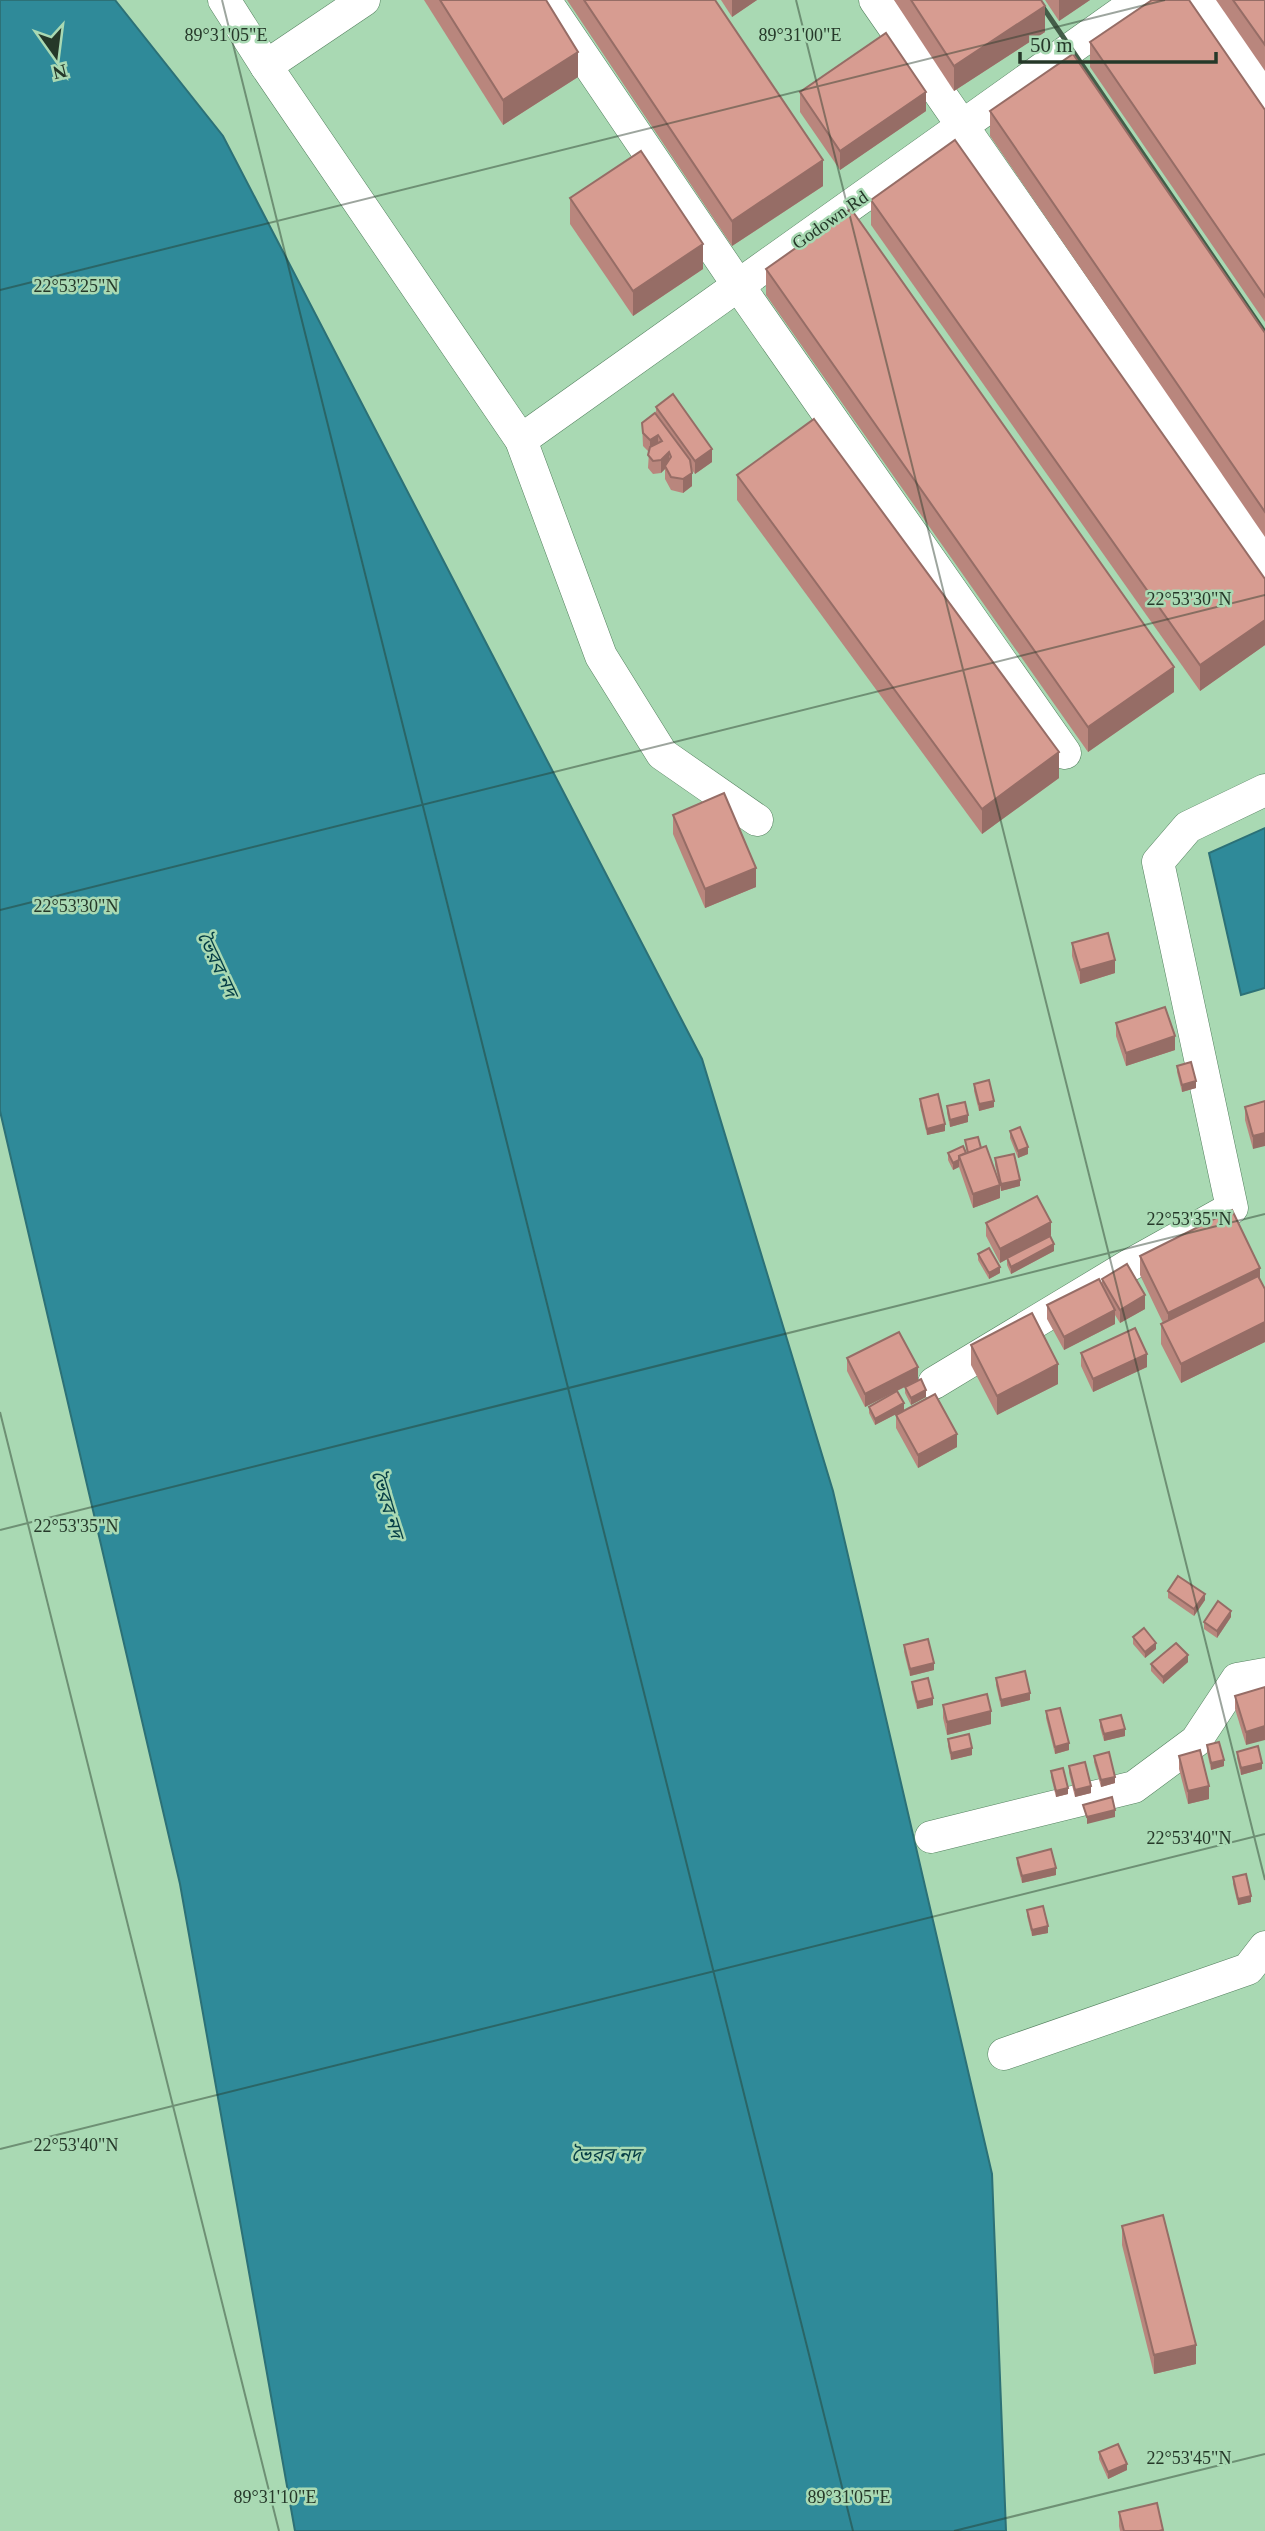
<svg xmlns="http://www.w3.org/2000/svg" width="1265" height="2531" viewBox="0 0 1265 2531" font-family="'Times New Roman','Noto Sans Bengali',serif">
	<rect width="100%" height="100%" fill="#a9d9b3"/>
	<g fill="#2f8a99" stroke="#2c7177" stroke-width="2">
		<path d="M 0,0 L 115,0 L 223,136 L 702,1059 L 833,1491 L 992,2174 L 1006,2531 L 295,2531 L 180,1884 L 0,1111 Z"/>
		<path d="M 1265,828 L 1265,988 L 1241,995 L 1209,853 Z"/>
	</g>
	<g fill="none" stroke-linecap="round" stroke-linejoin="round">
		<defs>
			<g id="minor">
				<path d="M 224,0 L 266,66 L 364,0"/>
				<path d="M 545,0 L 738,285 L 1065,753"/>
				<path d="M 875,0 L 1265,562"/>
				<path d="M 1198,0 L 1265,98"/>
				<path d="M 266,66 L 521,440 L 601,656 L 662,754 L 757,820"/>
				<path d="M 521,440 L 1139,0"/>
				<path d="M 934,1383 L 1128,1266 L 1232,1208 L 1158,862 L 1188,827 L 1265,790"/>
				<path d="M 931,1837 L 1134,1787 L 1196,1741 L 1237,1679 L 1265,1674"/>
				<path d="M 1004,2054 L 1248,1969 L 1265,1947"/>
			</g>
		</defs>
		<use href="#minor" stroke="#54815f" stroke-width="33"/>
		<use href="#minor" stroke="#fff" stroke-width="32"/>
		<path stroke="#445d49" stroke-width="5" d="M 1038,0 L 1265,333"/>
	</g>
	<g fill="#b9867d">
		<path d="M 424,0 L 546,0 L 578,77 L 503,125 Z"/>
		<path d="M 567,0 L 715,0 L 823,186 L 732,246 Z"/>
		<path d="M 721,0 L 757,0 L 732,17 Z"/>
		<path d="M 894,0 L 1041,0 L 1045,32 L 954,91 Z"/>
		<path d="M 1045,0 L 1090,0 L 1059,21 Z"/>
		<path d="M 1216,0 L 1265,0 L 1265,71 Z"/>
		<path d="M 1090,42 L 1265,110 L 1265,322 L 1090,67 Z"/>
		<path d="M 800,92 L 926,111 L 840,170 L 800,112 Z"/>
		<path d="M 990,111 L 1265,333 L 1265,537 L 990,136 Z"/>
		<path d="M 570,198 L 703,269 L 633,316 L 570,224 Z"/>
		<path d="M 871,200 L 1265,579 L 1265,645 L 1200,691 L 871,225 Z"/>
		<path d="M 766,269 L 1174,692 L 1088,752 L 766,295 Z"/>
		<path d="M 656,407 L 712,462 L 695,474 L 692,470 L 692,486 L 683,493 L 671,490 L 665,479 L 665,469 L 661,473 L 653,474 L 648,468 L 649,452 L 643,446 L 642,423 L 656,414 Z"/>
		<path d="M 737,475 L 1059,778 L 982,834 L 737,500 Z"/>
		<path d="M 673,815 L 756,887 L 705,908 L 673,834 Z"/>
		<path d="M 1072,943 L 1115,973 L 1080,984 L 1072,956 Z"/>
		<path d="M 1116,1023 L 1175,1050 L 1126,1066 L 1116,1036 Z"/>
		<path d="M 1177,1066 L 1196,1088 L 1182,1092 L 1177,1072 Z"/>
		<path d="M 974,1084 L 994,1107 L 979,1111 L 974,1091 Z"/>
		<path d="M 920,1099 L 945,1131 L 927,1135 L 920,1106 Z"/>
		<path d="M 1265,1101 L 1253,1149 L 1245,1120 L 1245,1107 Z"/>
		<path d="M 947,1106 L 968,1122 L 950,1127 L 947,1113 Z"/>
		<path d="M 1010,1131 L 1028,1154 L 1018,1158 L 1010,1138 Z"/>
		<path d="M 965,1140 L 981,1148 L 1000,1198 L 973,1208 L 959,1167 L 953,1170 L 948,1160 L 948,1153 L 967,1153 Z"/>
		<path d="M 995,1158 L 1020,1186 L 1001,1191 L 995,1165 Z"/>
		<path d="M 986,1223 L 1051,1235 L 1050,1236 L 1054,1251 L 1011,1274 L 1007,1265 L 1007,1259 L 1000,1263 L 986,1236 Z"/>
		<path d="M 978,1254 L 1000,1273 L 989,1279 L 978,1260 Z"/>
		<path d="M 1140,1256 L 1260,1280 L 1265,1289 L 1265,1342 L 1181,1383 L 1161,1344 L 1161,1324 L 1163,1323 L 1140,1275 Z"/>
		<path d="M 1102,1279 L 1145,1309 L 1120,1323 L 1115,1315 L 1115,1324 L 1064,1350 L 1047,1319 L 1047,1305 L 1102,1284 Z"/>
		<path d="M 971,1345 L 1058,1384 L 997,1415 L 971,1365 Z"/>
		<path d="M 1081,1353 L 1147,1367 L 1093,1392 L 1081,1366 Z"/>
		<path d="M 847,1358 L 918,1380 L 926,1397 L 911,1405 L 905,1393 L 905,1387 L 865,1407 L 847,1371 Z"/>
		<path d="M 869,1407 L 904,1410 L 875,1425 L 869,1413 Z"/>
		<path d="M 896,1415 L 957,1447 L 918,1468 L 896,1428 Z"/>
		<path d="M 1168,1591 L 1205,1600 L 1194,1616 L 1168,1598 Z"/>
		<path d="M 1231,1617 L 1217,1638 L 1204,1629 L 1204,1622 Z"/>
		<path d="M 1133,1637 L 1156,1649 L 1145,1658 L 1133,1644 Z"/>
		<path d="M 904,1645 L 934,1670 L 910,1676 L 904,1652 Z"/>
		<path d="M 1188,1662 L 1163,1684 L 1151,1671 L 1151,1664 Z"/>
		<path d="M 996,1678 L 1030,1700 L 1001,1707 L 996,1685 Z"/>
		<path d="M 912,1682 L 933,1705 L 917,1709 L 912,1689 Z"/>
		<path d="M 1265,1687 L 1246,1745 L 1235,1709 L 1235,1696 Z"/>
		<path d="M 943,1705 L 991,1724 L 947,1735 L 943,1718 Z"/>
		<path d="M 1046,1711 L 1069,1750 L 1055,1754 L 1046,1718 Z"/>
		<path d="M 1100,1720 L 1125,1736 L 1104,1741 L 1100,1727 Z"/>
		<path d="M 948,1739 L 972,1755 L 951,1760 L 948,1746 Z"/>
		<path d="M 1207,1745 L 1224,1766 L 1211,1770 L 1207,1752 Z"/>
		<path d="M 1237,1752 L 1262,1769 L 1241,1775 L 1237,1758 Z"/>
		<path d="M 1094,1756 L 1115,1783 L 1101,1787 L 1094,1762 Z"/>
		<path d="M 1179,1756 L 1209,1799 L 1188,1804 L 1179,1769 Z"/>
		<path d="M 1069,1766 L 1091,1793 L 1075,1797 L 1069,1773 Z"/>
		<path d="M 1051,1771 L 1068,1794 L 1056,1797 L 1051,1777 Z"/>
		<path d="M 1017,1858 L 1056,1875 L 1022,1883 L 1017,1864 Z"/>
		<path d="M 1233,1877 L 1251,1902 L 1238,1905 L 1233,1884 Z"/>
		<path d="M 1027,1910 L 1048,1933 L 1032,1936 L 1027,1916 Z"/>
		<path d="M 1122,2226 L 1196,2364 L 1154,2374 L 1122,2245 Z"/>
		<path d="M 1099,2452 L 1127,2470 L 1108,2479 L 1099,2459 Z"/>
		<path d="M 1119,2512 L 1163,2531 L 1120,2531 L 1119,2526 Z"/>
	</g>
	<g fill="#966d66">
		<path d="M 732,0 L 757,0 L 732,17 Z"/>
		<path d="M 1059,0 L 1090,0 L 1059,21 Z"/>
		<path d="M 1045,6 L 1045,32 L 954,91 L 954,66 Z"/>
		<path d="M 578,52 L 578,77 L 503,125 L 503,100 Z"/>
		<path d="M 926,92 L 926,111 L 840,170 L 840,151 Z"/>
		<path d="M 823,160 L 823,186 L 732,246 L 732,221 Z"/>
		<path d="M 703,244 L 703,269 L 633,316 L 633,291 Z"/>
		<path d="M 658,435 L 658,448 L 650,453 L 650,440 Z"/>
		<path d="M 712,449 L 712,462 L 695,474 L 695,461 Z"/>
		<path d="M 669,452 L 669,465 L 665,466 L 665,469 L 661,473 L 661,460 Z"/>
		<path d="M 692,473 L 692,486 L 683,493 L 683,479 Z"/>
		<path d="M 1265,620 L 1265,645 L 1200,691 L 1200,665 Z"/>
		<path d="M 1174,667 L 1174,692 L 1088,752 L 1088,727 Z"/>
		<path d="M 1059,752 L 1059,778 L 982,834 L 982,809 Z"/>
		<path d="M 756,868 L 756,887 L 705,908 L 705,889 Z"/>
		<path d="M 1115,960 L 1115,973 L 1080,984 L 1080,970 Z"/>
		<path d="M 1175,1036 L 1175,1050 L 1126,1066 L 1126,1053 Z"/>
		<path d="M 1196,1081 L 1196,1088 L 1182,1092 L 1182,1085 Z"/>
		<path d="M 994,1101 L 994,1107 L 979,1111 L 979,1104 Z"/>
		<path d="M 968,1115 L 968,1122 L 950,1127 L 950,1120 Z"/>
		<path d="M 945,1124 L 945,1131 L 927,1135 L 927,1129 Z"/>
		<path d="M 1265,1133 L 1265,1146 L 1253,1149 L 1253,1136 Z"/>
		<path d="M 1028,1147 L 1028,1154 L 1018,1158 L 1018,1151 Z"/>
		<path d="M 959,1160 L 959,1167 L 953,1170 L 953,1163 Z"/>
		<path d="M 1020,1180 L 1020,1186 L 1001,1191 L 1001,1184 Z"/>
		<path d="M 1000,1185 L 1000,1198 L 973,1208 L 973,1194 Z"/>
		<path d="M 1051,1222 L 1051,1235 L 1000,1263 L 1000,1249 Z"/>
		<path d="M 1054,1244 L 1054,1251 L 1011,1274 L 1011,1267 Z"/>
		<path d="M 1000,1267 L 1000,1273 L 989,1279 L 989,1273 Z"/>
		<path d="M 1260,1268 L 1260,1287 L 1168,1332 L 1168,1313 Z"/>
		<path d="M 1145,1295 L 1145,1309 L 1120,1323 L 1120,1310 Z"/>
		<path d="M 1115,1310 L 1115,1324 L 1064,1350 L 1064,1337 Z"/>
		<path d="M 1265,1322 L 1265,1342 L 1181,1383 L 1181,1364 Z"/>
		<path d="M 1147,1354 L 1147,1367 L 1093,1392 L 1093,1379 Z"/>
		<path d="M 1058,1364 L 1058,1384 L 997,1415 L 997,1396 Z"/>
		<path d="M 918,1367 L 918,1380 L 865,1407 L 865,1394 Z"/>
		<path d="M 926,1390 L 926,1397 L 911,1405 L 911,1398 Z"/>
		<path d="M 904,1403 L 904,1410 L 875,1425 L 875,1419 Z"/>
		<path d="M 957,1434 L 957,1447 L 918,1468 L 918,1455 Z"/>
		<path d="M 1205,1594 L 1205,1600 L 1194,1616 L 1194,1609 Z"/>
		<path d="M 1231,1611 L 1231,1617 L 1217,1638 L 1217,1631 Z"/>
		<path d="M 1156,1643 L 1156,1649 L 1145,1658 L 1145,1652 Z"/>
		<path d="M 1188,1655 L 1188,1662 L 1163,1684 L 1163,1677 Z"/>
		<path d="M 934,1663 L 934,1670 L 910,1676 L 910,1669 Z"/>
		<path d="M 1030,1693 L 1030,1700 L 1001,1707 L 1001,1700 Z"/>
		<path d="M 933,1698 L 933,1705 L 917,1709 L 917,1702 Z"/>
		<path d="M 991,1711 L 991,1724 L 947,1735 L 947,1722 Z"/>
		<path d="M 1265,1726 L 1265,1740 L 1246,1745 L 1246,1732 Z"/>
		<path d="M 1125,1729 L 1125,1736 L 1104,1741 L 1104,1734 Z"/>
		<path d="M 1069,1743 L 1069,1750 L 1055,1754 L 1055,1747 Z"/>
		<path d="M 972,1748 L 972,1755 L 951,1760 L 951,1753 Z"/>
		<path d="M 1224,1760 L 1224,1766 L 1211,1770 L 1211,1763 Z"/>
		<path d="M 1262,1763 L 1262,1769 L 1241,1775 L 1241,1768 Z"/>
		<path d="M 1115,1777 L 1115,1783 L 1101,1787 L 1101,1780 Z"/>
		<path d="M 1091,1786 L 1091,1793 L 1075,1797 L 1075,1790 Z"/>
		<path d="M 1209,1786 L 1209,1799 L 1188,1804 L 1188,1791 Z"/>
		<path d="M 1068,1788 L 1068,1794 L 1056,1797 L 1056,1791 Z"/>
		<path d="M 1115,1810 L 1115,1817 L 1087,1824 L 1087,1817 Z"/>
		<path d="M 1056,1868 L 1056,1875 L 1022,1883 L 1022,1876 Z"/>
		<path d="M 1251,1896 L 1251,1902 L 1238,1905 L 1238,1899 Z"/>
		<path d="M 1048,1926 L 1048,1933 L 1032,1936 L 1032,1930 Z"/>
		<path d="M 1196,2345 L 1196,2364 L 1154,2374 L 1154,2355 Z"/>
		<path d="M 1127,2464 L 1127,2470 L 1108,2479 L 1108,2472 Z"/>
	</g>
	<g fill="#d79c91" stroke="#966d66" stroke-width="2">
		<path d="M 440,0 L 546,0 L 578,52 L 503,100 Z"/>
		<path d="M 584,0 L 715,0 L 823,160 L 732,221 Z"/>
		<path d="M 911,0 L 1041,0 L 1045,6 L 954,66 Z"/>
		<path d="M 1152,0 L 1189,0 L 1265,110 L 1265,297 L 1090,42 Z"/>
		<path d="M 1233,0 L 1265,0 L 1265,45 Z"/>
		<path d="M 886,33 L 926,92 L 840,151 L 800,92 Z"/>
		<path d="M 1073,54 L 1265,333 L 1265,512 L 990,111 Z"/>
		<path d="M 955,140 L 1265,579 L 1265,620 L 1200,665 L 871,200 Z"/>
		<path d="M 641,151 L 703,244 L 633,291 L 570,198 Z"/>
		<path d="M 851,209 L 1174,667 L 1088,727 L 766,269 Z"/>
		<path d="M 673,394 L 712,449 L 695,461 L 656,407 Z"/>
		<path d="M 655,413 L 690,460 L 692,473 L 683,479 L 671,477 L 665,466 L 671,457 L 669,452 L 661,460 L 653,461 L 648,455 L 650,447 L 662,441 L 658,435 L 650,440 L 643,433 L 642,423 Z"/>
		<path d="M 814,419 L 1059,752 L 982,809 L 737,475 Z"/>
		<path d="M 724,793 L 756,868 L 705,889 L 673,815 Z"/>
		<path d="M 1108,933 L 1115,960 L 1080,970 L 1072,943 Z"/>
		<path d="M 1165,1007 L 1175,1036 L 1126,1053 L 1116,1023 Z"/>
		<path d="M 1191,1062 L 1196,1081 L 1182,1085 L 1177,1066 Z"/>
		<path d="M 989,1080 L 994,1101 L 979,1104 L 974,1084 Z"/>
		<path d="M 938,1094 L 945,1124 L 927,1129 L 920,1099 Z"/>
		<path d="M 1265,1101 L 1265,1133 L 1253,1136 L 1245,1107 Z"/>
		<path d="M 965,1102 L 968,1115 L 950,1120 L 947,1106 Z"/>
		<path d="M 1020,1127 L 1028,1147 L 1018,1151 L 1010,1131 Z"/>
		<path d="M 978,1137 L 981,1148 L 968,1153 L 965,1140 Z"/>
		<path d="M 963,1146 L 966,1153 L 959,1156 L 959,1160 L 953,1163 L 948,1153 Z"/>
		<path d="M 986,1146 L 1000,1185 L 973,1194 L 959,1156 Z"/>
		<path d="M 1014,1154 L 1020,1180 L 1001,1184 L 995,1158 Z"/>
		<path d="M 1037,1196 L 1051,1222 L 1000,1249 L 986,1223 Z"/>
		<path d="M 1232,1210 L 1260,1268 L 1168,1313 L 1140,1256 Z"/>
		<path d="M 1050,1236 L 1054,1244 L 1011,1267 L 1007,1258 Z"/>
		<path d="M 989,1248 L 1000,1267 L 989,1273 L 978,1254 Z"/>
		<path d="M 1127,1264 L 1145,1295 L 1120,1310 L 1102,1279 Z"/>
		<path d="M 1258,1276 L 1265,1289 L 1265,1322 L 1181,1364 L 1161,1324 Z"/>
		<path d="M 1099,1279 L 1115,1310 L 1064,1337 L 1047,1305 Z"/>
		<path d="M 1032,1313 L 1058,1364 L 997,1396 L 971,1345 Z"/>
		<path d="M 1135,1328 L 1147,1354 L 1093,1379 L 1081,1353 Z"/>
		<path d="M 899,1332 L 918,1367 L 865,1394 L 847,1358 Z"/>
		<path d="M 921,1379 L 926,1390 L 911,1398 L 905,1387 Z"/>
		<path d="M 897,1391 L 904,1403 L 875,1419 L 869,1407 Z"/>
		<path d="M 935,1394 L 957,1434 L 918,1455 L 896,1415 Z"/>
		<path d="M 1178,1576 L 1205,1594 L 1194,1609 L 1168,1591 Z"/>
		<path d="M 1218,1601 L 1231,1611 L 1217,1631 L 1204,1622 Z"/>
		<path d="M 1144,1628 L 1156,1643 L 1145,1652 L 1133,1637 Z"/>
		<path d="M 928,1639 L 934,1663 L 910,1669 L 904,1645 Z"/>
		<path d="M 1176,1643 L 1188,1655 L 1163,1677 L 1151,1664 Z"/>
		<path d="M 1025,1671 L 1030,1693 L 1001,1700 L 996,1678 Z"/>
		<path d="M 928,1678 L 933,1698 L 917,1702 L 912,1682 Z"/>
		<path d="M 1265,1687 L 1265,1726 L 1246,1732 L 1235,1696 Z"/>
		<path d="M 987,1694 L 991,1711 L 947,1722 L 943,1705 Z"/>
		<path d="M 1060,1708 L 1069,1743 L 1055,1747 L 1046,1711 Z"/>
		<path d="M 1121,1715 L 1125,1729 L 1104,1734 L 1100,1720 Z"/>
		<path d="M 969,1734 L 972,1748 L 951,1753 L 948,1739 Z"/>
		<path d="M 1219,1742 L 1224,1760 L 1211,1763 L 1207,1745 Z"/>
		<path d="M 1258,1746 L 1262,1763 L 1241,1768 L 1237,1752 Z"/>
		<path d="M 1200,1750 L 1209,1786 L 1188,1791 L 1179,1756 Z"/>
		<path d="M 1109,1752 L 1115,1777 L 1101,1780 L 1094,1756 Z"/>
		<path d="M 1085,1762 L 1091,1786 L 1075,1790 L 1069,1766 Z"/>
		<path d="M 1063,1768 L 1068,1788 L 1056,1791 L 1051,1771 Z"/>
		<path d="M 1112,1797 L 1115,1810 L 1087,1817 L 1083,1805 Z"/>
		<path d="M 1051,1849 L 1056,1868 L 1022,1876 L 1017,1858 Z"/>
		<path d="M 1246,1874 L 1251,1896 L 1238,1899 L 1233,1877 Z"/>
		<path d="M 1043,1906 L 1048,1926 L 1032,1930 L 1027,1910 Z"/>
		<path d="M 1163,2215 L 1196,2345 L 1154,2355 L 1122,2226 Z"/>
		<path d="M 1118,2444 L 1127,2464 L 1108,2472 L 1099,2452 Z"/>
		<path d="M 1157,2503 L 1163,2530 L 1159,2531 L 1124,2531 L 1119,2512 Z"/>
	</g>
	<path fill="none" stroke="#253829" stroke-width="2" stroke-opacity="0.45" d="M 222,0 L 853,2531M 796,0 L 1265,1880M 0,290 L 1165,0M 0,910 L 1265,595M 0,1412 L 279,2531M 0,1530 L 1265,1214M 0,2149 L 1265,1834M 954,2531 L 1265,2454"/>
	<g text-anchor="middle" stroke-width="5" stroke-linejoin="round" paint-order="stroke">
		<g font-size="18" fill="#253829" stroke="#a9d9b3">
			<text transform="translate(830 220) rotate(-35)" y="6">Godown Rd</text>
		</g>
		<g font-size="19" font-style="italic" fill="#063e46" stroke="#a9d9b3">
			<text transform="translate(218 964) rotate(65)" y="7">ভৈরব নদ</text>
			<text transform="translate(388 1504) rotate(73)" y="7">ভৈরব নদ</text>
			<text x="606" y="2161">ভৈরব নদ</text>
		</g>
	</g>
	<g font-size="18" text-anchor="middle" fill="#253829" stroke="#a9d9b3" stroke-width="5" stroke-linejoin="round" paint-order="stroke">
		<text x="226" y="41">89°31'05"E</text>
		<text x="800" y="41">89°31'00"E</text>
		<text x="76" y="292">22°53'25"N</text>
		<text x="1189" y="605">22°53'30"N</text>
		<text x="76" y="912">22°53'30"N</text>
		<text x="1189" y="1225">22°53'35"N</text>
		<text x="76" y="1532">22°53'35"N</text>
		<text x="1189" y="1844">22°53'40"N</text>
		<text x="76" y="2151">22°53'40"N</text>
		<text x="1189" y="2464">22°53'45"N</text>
		<text x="275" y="2503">89°31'10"E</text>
		<text x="849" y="2503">89°31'05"E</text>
	</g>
	<g transform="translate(56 56) rotate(166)" stroke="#a9d9b3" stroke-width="5" paint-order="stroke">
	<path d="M0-5L12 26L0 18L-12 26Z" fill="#253829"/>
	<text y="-10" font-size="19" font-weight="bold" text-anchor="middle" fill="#253829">N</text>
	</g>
	<path d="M1020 52v10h196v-10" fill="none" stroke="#253829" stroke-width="3.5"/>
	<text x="1030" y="52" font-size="21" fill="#253829" stroke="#a9d9b3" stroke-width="5" paint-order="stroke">50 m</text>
</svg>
